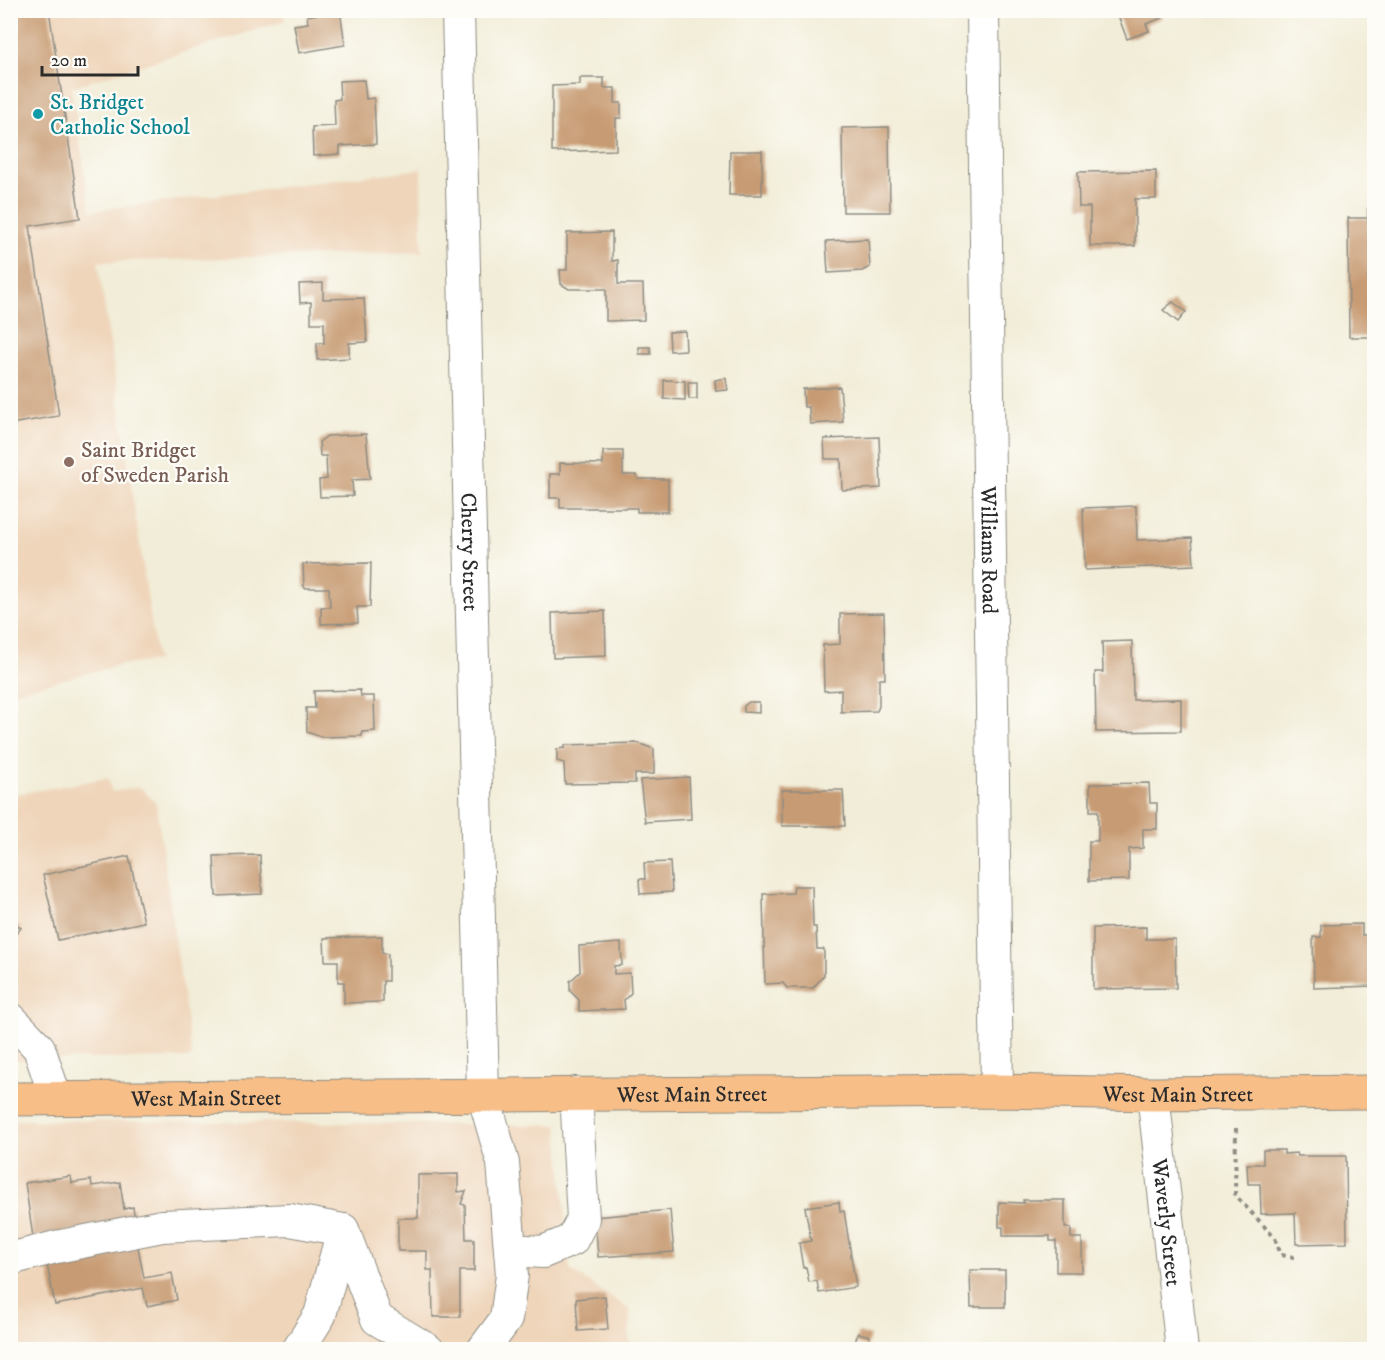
<svg xmlns="http://www.w3.org/2000/svg" width="1385" height="1360" viewBox="0 0 1385 1360" font-family="'IM FELL DW Pica',serif">
	<rect width="100%" height="100%" fill="#fdfcf7"/>
	<filter id="ink" filterUnits="userSpaceOnUse"><feTurbulence type="fractalNoise" baseFrequency=".0167" numOctaves="2"/><feDisplacementMap in="SourceGraphic" scale="12" xChannelSelector="R" yChannelSelector="G"/><feConvolveMatrix kernelMatrix="1 2 1 2 8 2 1 2 1" color-interpolation-filters="sRGB"/></filter>
	<filter id="wash" filterUnits="userSpaceOnUse"><feTurbulence type="fractalNoise" baseFrequency=".008" numOctaves="4" result="noise"/><feDisplacementMap in="SourceGraphic" scale="24" xChannelSelector="R" yChannelSelector="G"/><feGaussianBlur stdDeviation="1.35" result="paint"/><feColorMatrix in="noise" values="0 0 0 0 0 0 0 0 0 0 0 0 0 0 0 0 0 1.4 0 .05"/><feComposite in="paint" operator="in"/></filter>
	<g filter="url(#wash)">
		<rect width="100%" height="100%" fill="#f2edd8"/>
		<g fill="#efd6bb">
			<path d="M 11,11 L 282,11 L 285,21 L 71,87 L 91,211 L 421,169 L 422,252 L 98,262 L 157,661 L 120,665 L 11,693 Z"/>
			<path d="M 108,778 L 112,792 L 140,787 L 156,803 L 192,1058 L 11,1060 L 11,795 Z"/>
			<path d="M 11,1120 L 558,1125 L 570,1270 L 630,1310 L 629,1340 L 632,1349 L 11,1350 Z"/>
		</g>
		<g id="blocks">
			<g fill="#c79b73">
				<path d="M 10,10 L 49,10 L 80,218 L 30,226 L 59,416 L 10,424 Z"/>
				<path d="M 340,10 L 345,45 L 299,53 L 294,25 L 308,23 L 307,16 Z"/>
				<path d="M 1116,10 L 1159,10 L 1162,18 L 1146,24 L 1149,31 L 1127,39 Z"/>
				<path d="M 580,78 L 604,78 L 604,88 L 615,88 L 615,103 L 621,103 L 621,118 L 616,118 L 616,150 L 552,152 L 552,86 L 580,85 Z"/>
				<path d="M 364,80 L 366,99 L 374,98 L 376,144 L 340,146 L 340,154 L 313,156 L 312,127 L 335,126 L 334,100 L 340,99 L 339,81 Z"/>
				<path d="M 889,127 L 890,212 L 843,212 L 842,128 Z"/>
				<path d="M 730,151 L 762,151 L 762,195 L 729,195 Z"/>
				<path d="M 1156,171 L 1156,199 L 1135,199 L 1135,246 L 1090,246 L 1090,207 L 1079,207 L 1078,172 Z"/>
				<path d="M 1368,209 L 1374,209 L 1374,277 L 1368,277 L 1368,293 L 1374,293 L 1374,337 L 1349,337 L 1348,218 L 1368,218 Z"/>
				<path d="M 612,232 L 612,261 L 618,260 L 618,284 L 643,284 L 644,320 L 606,321 L 606,289 L 569,289 L 561,284 L 560,270 L 567,270 L 567,233 Z"/>
				<path d="M 868,239 L 870,267 L 862,271 L 828,273 L 826,241 Z"/>
				<path d="M 323,283 L 323,299 L 364,298 L 367,342 L 349,343 L 349,358 L 317,360 L 317,343 L 324,343 L 324,323 L 311,323 L 311,302 L 300,303 L 299,284 Z"/>
				<path d="M 1173,302 L 1186,312 L 1178,322 L 1163,310 Z"/>
				<path d="M 685,331 L 686,350 L 670,351 L 669,332 Z"/>
				<path d="M 639,347 L 650,347 L 651,354 L 639,354 Z"/>
				<path d="M 726,378 L 728,390 L 716,391 L 715,380 Z"/>
				<path d="M 664,380 L 685,381 L 685,400 L 664,399 Z"/>
				<path d="M 688,382 L 697,382 L 697,399 L 689,399 Z"/>
				<path d="M 840,387 L 843,422 L 810,424 L 809,407 L 804,407 L 803,389 Z"/>
				<path d="M 366,434 L 370,479 L 352,480 L 353,496 L 320,497 L 319,480 L 327,479 L 326,456 L 320,456 L 319,442 L 327,436 Z"/>
				<path d="M 879,437 L 881,488 L 842,490 L 841,459 L 825,459 L 824,439 Z"/>
				<path d="M 603,451 L 623,451 L 623,475 L 637,475 L 638,479 L 668,479 L 668,512 L 637,512 L 637,508 L 560,508 L 560,498 L 550,498 L 550,474 L 560,474 L 560,463 L 603,464 Z"/>
				<path d="M 1136,506 L 1137,540 L 1192,538 L 1194,565 L 1085,570 L 1083,508 Z"/>
				<path d="M 371,563 L 370,607 L 357,607 L 358,623 L 321,624 L 321,607 L 330,607 L 329,588 L 304,588 L 303,564 Z"/>
				<path d="M 605,611 L 606,656 L 553,658 L 552,613 Z"/>
				<path d="M 884,613 L 885,679 L 879,679 L 879,706 L 877,711 L 841,712 L 841,690 L 824,691 L 823,645 L 840,644 L 840,614 Z"/>
				<path d="M 1132,641 L 1133,700 L 1181,699 L 1181,731 L 1096,732 L 1095,672 L 1103,672 L 1102,642 Z"/>
				<path d="M 360,690 L 361,696 L 374,696 L 375,731 L 362,732 L 362,736 L 321,737 L 307,732 L 306,708 L 315,708 L 314,691 Z"/>
				<path d="M 749,702 L 759,702 L 759,713 L 744,712 L 744,706 Z"/>
				<path d="M 638,743 L 654,749 L 654,774 L 635,774 L 635,783 L 565,784 L 564,763 L 557,761 L 557,749 L 565,748 L 565,745 Z"/>
				<path d="M 689,777 L 691,819 L 645,822 L 640,780 Z"/>
				<path d="M 1149,783 L 1150,803 L 1157,803 L 1157,829 L 1143,829 L 1143,848 L 1129,849 L 1129,880 L 1089,881 L 1089,841 L 1098,841 L 1098,811 L 1090,811 L 1090,784 Z"/>
				<path d="M 782,790 L 843,790 L 845,826 L 782,826 Z"/>
				<path d="M 260,855 L 262,894 L 216,896 L 214,856 Z"/>
				<path d="M 129,856 L 144,922 L 58,940 L 43,875 Z"/>
				<path d="M 670,862 L 672,892 L 640,894 L 639,879 L 645,879 L 644,863 Z"/>
				<path d="M 794,886 L 812,886 L 813,927 L 816,927 L 817,949 L 824,949 L 824,975 L 813,988 L 787,988 L 783,983 L 765,984 L 763,894 L 793,893 Z"/>
				<path d="M 10,920 L 21,928 L 10,941 Z"/>
				<path d="M 1362,924 L 1362,935 L 1374,935 L 1374,986 L 1314,988 L 1313,937 L 1321,937 L 1321,925 Z"/>
				<path d="M 1146,927 L 1146,939 L 1175,939 L 1176,988 L 1093,989 L 1093,928 Z"/>
				<path d="M 382,936 L 382,953 L 388,954 L 388,981 L 383,981 L 383,1002 L 344,1003 L 344,982 L 338,982 L 338,961 L 325,961 L 324,938 Z"/>
				<path d="M 621,943 L 622,965 L 614,966 L 614,974 L 630,973 L 631,993 L 624,1000 L 625,1009 L 579,1011 L 579,1000 L 570,991 L 570,981 L 580,972 L 579,946 Z"/>
				<path d="M 1263,1150 L 1284,1150 L 1284,1154 L 1297,1153 L 1298,1156 L 1346,1156 L 1347,1243 L 1296,1244 L 1295,1213 L 1261,1214 L 1260,1184 L 1248,1184 L 1247,1164 L 1263,1164 Z"/>
				<path d="M 458,1174 L 458,1192 L 466,1191 L 461,1204 L 465,1205 L 466,1239 L 474,1239 L 474,1271 L 460,1271 L 460,1317 L 433,1317 L 432,1270 L 427,1270 L 427,1251 L 398,1251 L 398,1218 L 418,1218 L 418,1175 Z"/>
				<path d="M 71,1176 L 72,1183 L 91,1180 L 92,1186 L 120,1182 L 124,1209 L 133,1207 L 135,1221 L 33,1237 L 25,1183 Z"/>
				<path d="M 1023,1200 L 1065,1200 L 1065,1228 L 1071,1228 L 1071,1238 L 1082,1238 L 1082,1272 L 1056,1272 L 1056,1241 L 1050,1241 L 1050,1236 L 1003,1236 L 1003,1227 L 999,1227 L 999,1202 L 1024,1203 Z"/>
				<path d="M 839,1202 L 840,1211 L 844,1211 L 856,1287 L 819,1293 L 817,1281 L 809,1282 L 806,1267 L 803,1268 L 799,1243 L 811,1241 L 805,1207 Z"/>
				<path d="M 670,1210 L 674,1252 L 598,1257 L 595,1217 Z"/>
				<path d="M 138,1247 L 144,1278 L 172,1273 L 177,1300 L 147,1306 L 143,1288 L 55,1305 L 47,1264 Z"/>
				<path d="M 970,1270 L 1005,1270 L 1005,1307 L 971,1307 Z"/>
				<path d="M 605,1296 L 608,1329 L 578,1331 L 576,1299 Z"/>
				<path d="M 858,1333 L 870,1336 L 867,1346 L 855,1343 Z"/>
			</g>
		</g>
	</g>
	<g filter="url(#ink)">
		<use href="#blocks" fill-opacity="0" stroke="#8e8c82" stroke-width="1.5"/>
		<g fill="none" stroke-linecap="round" stroke-linejoin="round">
			<defs>
				<g id="minor">
					<path id="s1" d="M 458,10 L 483,1094 L 503,1163 L 512,1275 L 506,1319 L 483,1350"/>
					<path id="s2" d="M 983,10 L 997,1091"/>
					<path d="M 10,1018 L 39,1048 L 56,1099"/>
					<path id="s3" d="M 1153,1094 L 1182,1350"/>
					<path d="M 510,1250 L 543,1252 L 572,1240 L 583,1219 L 576,1093"/>
					<path d="M 10,1259 L 56,1247 L 162,1226 L 290,1220 L 343,1230 L 377,1319 L 428,1350"/>
					<path d="M 298,1350 L 320,1315 L 343,1230"/>
				</g>
				<g id="major">
					<path id="s4" d="M 10,1099 L 997,1091 L 1153,1094 L 1374,1092"/>
				</g>
			</defs>
			<use href="#minor" stroke="#8e8c82" stroke-width="34"/>
			<use href="#major" stroke="#8e8c82" stroke-width="35"/>
			<path stroke="#8e8c82" stroke-width="4" stroke-dasharray="4.5 4.5" stroke-linecap="butt" d="M 1236,1128 L 1235,1195 L 1275,1238 L 1281,1255 L 1294,1257"/>
			<use href="#minor" stroke="#fff" stroke-width="32"/>
			<use href="#major" stroke="#f7be88" stroke-width="33"/>
		</g>
	</g>
	<circle fill="#0f9aa8" stroke="#fdfcf7" stroke-width="2" cx="38" cy="114" r="6"/>
	<circle fill="#8d6e63" stroke="#fdfcf7" stroke-width="2" cx="69" cy="462" r="6"/>
	<g text-anchor="middle" stroke-width="4.5" stroke-linejoin="round" paint-order="stroke">
		<g font-size="22" fill="#0d838f" stroke="#fdfcf7" text-anchor="start">
			<text x="50" y="109">St. Bridget<tspan x="50" dy="25">Catholic School</tspan></text>
		</g>
		<g font-size="22" fill="#785e54" stroke="#fdfcf7" text-anchor="start">
			<text x="81" y="457">Saint Bridget<tspan x="81" dy="25">of Sweden Parish</tspan></text>
		</g>
		<g font-size="22" fill="#2b2b2b" stroke="#fdfcf7">
			<text dy="8" stroke="none"><textPath href="#s2" startOffset="540">Williams Road</textPath></text>
			<text dy="8" stroke="none"><textPath href="#s1" startOffset="542">Cherry Street</textPath></text>
			<text dy="8" stroke="none"><textPath href="#s4" startOffset="682">West Main Street</textPath></text>
			<text dy="8" stroke="none"><textPath href="#s4" startOffset="1168">West Main Street</textPath></text>
			<text dy="8" stroke="none"><textPath href="#s4" startOffset="196">West Main Street</textPath></text>
			<text dy="8" stroke="none"><textPath href="#s3" startOffset="129">Waverly Street</textPath></text>
		</g>
	</g>
	<rect width="1385" height="1360" fill="none" stroke="#fdfcf7" stroke-width="36"/>
	<path d="M42 66v9h96v-9" fill="none" stroke="#2b2b2b" stroke-width="3"/>
	<text x="51" y="66" font-size="18" fill="#2b2b2b" stroke="#fdfcf7" stroke-width="4.5" paint-order="stroke">20 m</text>
</svg>
